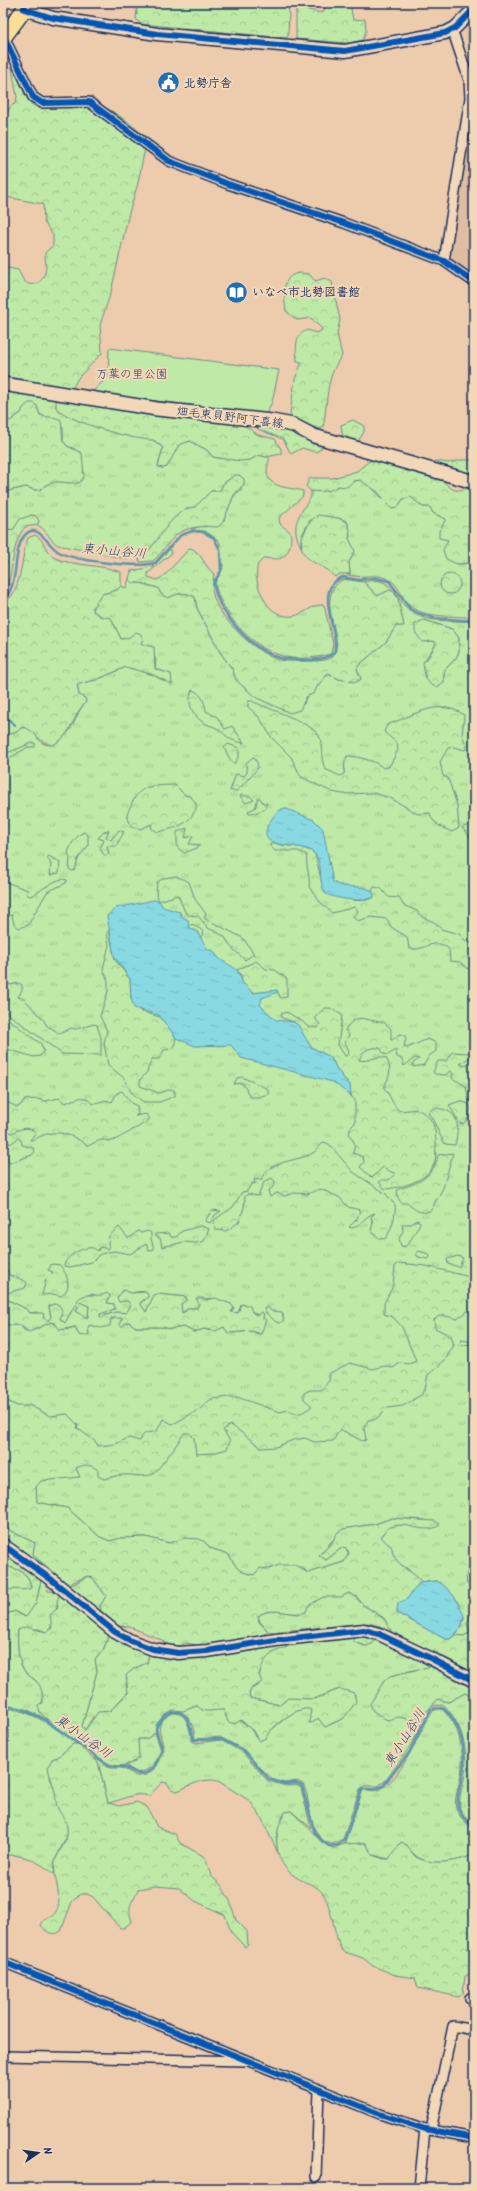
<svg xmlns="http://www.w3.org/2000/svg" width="477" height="2191" viewBox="0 0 477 2191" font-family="Kalam,'Klee One',sans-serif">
	<defs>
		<pattern id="grass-tufts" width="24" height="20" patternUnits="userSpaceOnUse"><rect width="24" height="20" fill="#bee9a6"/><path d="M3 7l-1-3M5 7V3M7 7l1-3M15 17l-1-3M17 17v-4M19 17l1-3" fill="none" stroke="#a3c891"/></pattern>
		<pattern id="forest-crowns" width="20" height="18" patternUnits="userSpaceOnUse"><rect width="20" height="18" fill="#bee9a6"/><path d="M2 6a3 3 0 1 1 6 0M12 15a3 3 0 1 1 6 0" fill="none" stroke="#a3c891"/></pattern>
		<pattern id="water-ripples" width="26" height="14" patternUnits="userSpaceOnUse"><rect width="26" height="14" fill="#89d9e3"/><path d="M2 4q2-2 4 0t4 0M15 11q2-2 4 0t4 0" fill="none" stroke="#76bbc5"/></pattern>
	</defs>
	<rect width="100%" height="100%" fill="#edccad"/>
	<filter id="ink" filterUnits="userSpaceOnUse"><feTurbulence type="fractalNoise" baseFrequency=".025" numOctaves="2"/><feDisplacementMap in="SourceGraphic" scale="8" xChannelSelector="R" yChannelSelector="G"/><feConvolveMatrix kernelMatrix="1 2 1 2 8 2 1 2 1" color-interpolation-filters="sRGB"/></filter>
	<g filter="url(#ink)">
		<g fill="#debda2">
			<path d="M 474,19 L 474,62 L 465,35 L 466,28 Z"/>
			<path d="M 474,75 L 474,276 L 453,265 L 448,257 Z"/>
			<path d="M 196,2184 L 242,2188 L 195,2188 Z"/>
		</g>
		<g fill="url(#grass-tufts)" stroke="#6c8c82" fill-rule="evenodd">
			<path d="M 3,388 L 65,399 L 61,413 L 81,422 L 153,440 L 163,448 L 158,466 L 162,468 L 167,467 L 178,445 L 190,441 L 207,450 L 213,457 L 219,458 L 250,460 L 259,455 L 266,457 L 269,456 C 270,462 267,465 267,471 C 267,489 291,487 303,491 L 303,496 L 279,518 L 280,524 L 290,532 C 293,541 289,558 277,559 C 273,559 268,558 264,558 L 258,564 C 255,576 257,586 263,597 C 270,613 287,622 304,612 C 312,608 315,604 324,605 L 333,644 L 331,654 C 315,658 295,661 279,655 C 251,646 220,612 215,583 L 223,568 L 219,541 L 205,531 L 191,530 C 202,524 212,526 223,522 L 234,495 L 242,489 L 235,475 L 223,484 L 220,491 L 211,491 L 195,507 L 184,511 L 173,520 L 151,549 L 139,559 L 136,553 L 129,556 L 127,559 L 58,545 C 49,540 46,528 37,525 L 39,521 L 32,515 L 27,517 L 13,530 L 3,528 L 3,492 L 26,487 L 35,490 L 55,481 L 70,483 L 75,449 L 67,446 L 63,441 L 63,428 L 52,417 L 46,418 L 40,415 L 37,406 L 21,413 L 9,422 L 3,417 Z"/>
			<path d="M 360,480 C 376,487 382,503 397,508 L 403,499 L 411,497 L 423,507 L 430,507 L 433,513 L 447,520 L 448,540 L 457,564 L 474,563 L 474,618 C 455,615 423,619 409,605 C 401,597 399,584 388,579 C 374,572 360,580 346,574 L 350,574 L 349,562 C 358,548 351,550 349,538 C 348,531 350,529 347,521 L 338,518 L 310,520 L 301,537 L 301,547 C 289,523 300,515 311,497 L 311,491 C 330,493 342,483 360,480 Z"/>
			<path d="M 129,579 L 133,583 L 141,583 L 158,588 L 161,594 L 168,598 C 179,593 184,591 195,597 L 197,608 L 220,652 L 233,670 L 236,680 L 304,704 L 306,697 C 317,692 318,681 329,674 L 339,679 L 356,682 L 361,679 L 357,669 L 359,665 L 386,642 L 396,626 L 402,626 L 403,621 L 401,617 L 398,599 L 386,592 L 377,596 L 364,582 C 396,573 393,603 416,615 C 433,623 456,620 474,622 L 474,1564 L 469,1566 L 467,1584 L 474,1591 L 474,1614 L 470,1615 L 470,1633 L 464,1636 L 455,1635 L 461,1628 L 464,1617 L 456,1599 L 442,1584 L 437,1581 L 422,1582 L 413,1575 L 408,1569 L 398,1563 L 381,1537 L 389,1527 L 425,1520 L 392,1518 L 375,1524 L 343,1529 L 319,1555 L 326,1560 L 343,1547 L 349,1553 L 344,1562 L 308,1573 L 302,1567 L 259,1571 L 254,1575 C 235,1571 238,1568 228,1554 L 210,1548 L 205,1542 L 185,1538 L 169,1543 L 146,1537 L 121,1538 L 110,1541 L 100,1537 L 67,1508 L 36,1502 L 36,1487 L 17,1406 L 3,1399 L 3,1318 L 8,1325 L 20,1325 L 25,1331 L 34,1330 L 51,1322 L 65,1330 L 75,1327 L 77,1332 L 93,1324 L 97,1327 L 119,1316 L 122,1318 L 119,1325 L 129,1322 L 136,1327 L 163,1327 L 170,1329 L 184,1327 L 194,1332 L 204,1329 L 211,1331 L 225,1327 L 231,1333 L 252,1331 L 258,1334 L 266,1321 L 242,1304 L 238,1313 L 231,1312 L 231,1304 C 219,1303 205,1290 197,1308 L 190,1308 L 181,1313 L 181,1304 L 186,1297 L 157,1294 L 154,1296 L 146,1312 L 140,1303 L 146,1299 L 145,1292 C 134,1290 128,1295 119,1301 L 127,1301 L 131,1305 L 126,1313 L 116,1312 L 100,1317 L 100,1314 L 114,1304 L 107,1303 L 107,1294 L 101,1297 L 91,1294 L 78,1301 L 89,1306 L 88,1317 L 85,1317 L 76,1311 L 78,1307 L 70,1313 L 69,1318 L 65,1323 L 60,1319 L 61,1312 L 49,1306 L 51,1317 L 48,1321 L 37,1312 L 30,1313 C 25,1306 11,1303 3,1297 L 3,736 C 12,735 19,725 29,728 C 33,730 34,733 37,737 C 47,753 61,741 69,731 C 76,722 77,711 86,702 L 85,698 L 79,695 L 77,684 L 96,680 L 126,667 L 151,674 L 166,682 L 165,672 L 155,669 L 156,659 C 149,649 140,643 133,634 L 129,638 L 121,639 L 114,624 L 93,611 L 93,607 L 102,594 L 117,590 L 121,586 L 126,588 ZM 424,620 L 452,629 L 459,638 C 458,643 460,650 458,654 C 452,667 442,664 444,682 L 425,660 L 436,644 L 434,641 L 429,641 Z"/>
			<path d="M 3,1518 L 9,1530 L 35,1543 L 33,1554 C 40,1564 48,1562 52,1576 L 3,1539 Z"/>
			<path d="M 3,1566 C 17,1568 30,1572 31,1589 C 22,1592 14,1587 6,1591 L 3,1598 Z"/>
			<path d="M 88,1576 L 93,1578 L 106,1596 L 100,1606 L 101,1611 L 65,1584 L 74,1584 Z"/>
			<path d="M 39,1577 L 44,1581 L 48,1591 L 57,1592 L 60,1594 C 54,1607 59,1623 46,1632 L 39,1629 L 18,1630 C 17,1638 18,1656 21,1664 C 27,1683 53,1679 39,1711 L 48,1720 L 26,1709 L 3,1705 L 3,1615 L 15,1611 L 25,1617 C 32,1611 44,1585 39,1577 Z"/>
			<path d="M 349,1593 C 356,1597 358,1601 364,1605 C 378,1616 385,1616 393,1634 L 380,1626 L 368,1623 L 269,1632 L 260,1622 L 258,1616 C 270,1607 285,1613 299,1614 C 307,1607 318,1596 330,1596 C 338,1596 342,1596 349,1593 Z"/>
			<path d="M 110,1633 L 153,1652 L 149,1655 L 147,1663 L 135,1668 L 126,1683 L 128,1692 L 110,1711 L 93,1717 L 85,1730 L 82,1726 L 97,1671 L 95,1660 L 103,1650 Z"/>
			<path d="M 352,1635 L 354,1642 L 366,1646 L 375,1636 L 436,1665 C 424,1669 391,1672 384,1682 C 378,1689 376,1697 370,1704 L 387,1720 C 391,1719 396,1717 400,1717 C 411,1718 416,1721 425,1713 L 418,1732 L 407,1751 L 386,1780 L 378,1786 L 365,1786 L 360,1789 L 343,1839 L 332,1844 C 306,1838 313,1803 303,1784 L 297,1781 L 285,1783 L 275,1781 L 253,1761 L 244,1750 L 220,1737 L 195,1739 C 194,1728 191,1716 179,1711 L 197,1706 L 224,1710 L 226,1717 C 238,1719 251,1724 255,1737 C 259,1736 264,1735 267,1733 C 277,1727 299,1701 312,1710 L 310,1717 L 318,1718 L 325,1727 L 344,1718 L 340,1689 C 332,1691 324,1696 316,1698 C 303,1702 290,1693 280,1705 L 250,1698 L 249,1694 L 252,1688 L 258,1686 C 259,1673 262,1658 274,1652 C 279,1649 283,1648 287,1643 Z"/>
			<path d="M 465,1693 L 471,1696 L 474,1702 L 474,1824 C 469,1820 462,1814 460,1808 C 458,1800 462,1788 464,1780 C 469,1753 464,1726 444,1705 L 432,1706 L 437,1699 L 448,1702 Z"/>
			<path d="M 3,1708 C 30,1709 56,1728 77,1744 L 73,1744 L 58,1757 L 52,1759 L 50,1778 L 55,1789 L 58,1809 L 64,1815 L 68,1829 L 67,1836 L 55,1860 L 54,1874 C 41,1863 21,1852 3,1856 L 3,1742 L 9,1739 L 9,1732 L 3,1729 Z"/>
			<path d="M 440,1708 C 458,1720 463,1746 462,1766 C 462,1780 453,1795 456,1809 C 459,1817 467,1824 474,1830 L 474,1854 C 460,1862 430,1867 416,1856 C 412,1853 409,1848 406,1844 L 389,1859 L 372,1855 L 366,1843 L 344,1844 L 363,1790 C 369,1789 376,1793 381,1789 C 403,1777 419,1731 433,1711 Z"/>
			<path d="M 173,1713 C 189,1713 189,1730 192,1741 L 196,1743 L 220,1740 L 242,1752 L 268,1781 L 286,1786 L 296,1785 L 301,1788 L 311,1828 L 291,1811 L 285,1812 L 276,1838 L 278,1853 L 262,1819 L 250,1801 L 218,1781 C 203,1777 190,1786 177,1791 L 171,1789 L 167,1783 L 162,1782 L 149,1796 C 134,1791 122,1801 108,1803 L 98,1762 L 95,1757 L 111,1768 L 122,1768 L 137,1776 L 147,1775 L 155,1768 L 164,1750 C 161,1733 152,1723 173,1713 Z"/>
			<path d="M 155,1733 L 161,1750 C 155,1763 152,1770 137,1773 L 125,1765 L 135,1762 L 138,1739 L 146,1739 Z"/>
		</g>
		<g fill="url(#forest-crowns)" stroke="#6c8c82">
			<path d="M 128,3 L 285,3 L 289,11 L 288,36 L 286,38 L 141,24 L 136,19 L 137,9 L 129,6 Z"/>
			<path d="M 327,3 L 350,3 L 353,20 L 365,19 L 366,31 L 363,40 L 348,43 L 296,39 L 296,10 L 304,9 L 323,13 Z"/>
			<path d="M 11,63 L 14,65 C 18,76 21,87 26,97 C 38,119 60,103 77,103 C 83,102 90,104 95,105 C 115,108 132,126 147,138 L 138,183 L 129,213 L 111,292 L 100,325 L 102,353 L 78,378 L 72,389 L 3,378 L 3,267 L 18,270 C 20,273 22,278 24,281 C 33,289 43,282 45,272 C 47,267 45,259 45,253 L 53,245 L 53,235 L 44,222 L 43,204 L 6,197 L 5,188 L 5,170 L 3,168 L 3,119 L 12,105 L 15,104 L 17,97 Z"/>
			<path d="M 299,273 L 309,274 L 315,281 L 325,278 L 332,282 L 340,320 L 337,333 L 342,356 C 325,377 328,403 323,428 L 318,429 L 292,419 L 290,414 L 295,379 L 302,362 L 297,361 C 296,348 294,336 307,330 L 317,333 L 321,331 L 322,329 L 311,318 L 297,320 L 286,311 C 284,296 280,276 299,273 Z"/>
			<path d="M 58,399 L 242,423 L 258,435 L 275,439 L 281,449 L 281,454 L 266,457 L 259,455 L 250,460 L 241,461 L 219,458 L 213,457 L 207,450 L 190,441 L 179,445 L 167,467 L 162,468 L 158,467 L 163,448 L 159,444 L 153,440 C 132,440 70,422 56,408 L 56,402 Z"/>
			<path d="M 29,403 L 34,403 L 37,406 L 40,415 C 47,418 55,416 61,420 L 63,441 L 67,446 L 82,453 L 84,477 L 79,483 C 64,484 52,477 40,490 L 35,490 L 26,487 L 3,492 L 3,417 L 10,421 L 21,413 L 23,408 Z"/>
			<path d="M 353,420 L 364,426 L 364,432 L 356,444 L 343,439 L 341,425 Z"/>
			<path d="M 251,424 L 280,427 L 320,442 L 321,449 L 316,452 L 302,448 L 291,454 L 283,439 L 260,430 Z"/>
			<path d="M 373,460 L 443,481 C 460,498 456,486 474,489 L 474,563 L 457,564 L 446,559 L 443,550 L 448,540 L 439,538 L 439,531 L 446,519 L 433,513 L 430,507 L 423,507 L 411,497 L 403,499 L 397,508 L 392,509 L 378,492 L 360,480 L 354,481 L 347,487 L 338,486 C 331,492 320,492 311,491 L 306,486 L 310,478 L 333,478 L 357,471 L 368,462 Z"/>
			<path d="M 461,460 L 470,460 L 474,463 L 474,477 L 430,465 L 435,461 L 449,463 Z"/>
			<path d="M 235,475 L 239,475 L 244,479 L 244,484 L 234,495 L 223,522 L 218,527 C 205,526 187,526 176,535 C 167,543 162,554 153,561 L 140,562 L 139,559 C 142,554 147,553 150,549 C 162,535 175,508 195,507 L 211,491 L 220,491 L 223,484 Z"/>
			<path d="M 32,515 L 36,516 L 39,521 L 37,525 L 25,527 C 9,546 16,574 3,594 L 3,528 L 13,530 L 20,519 Z"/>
			<path d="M 318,515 L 338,518 L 347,522 L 350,530 L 349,538 L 355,551 L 349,562 L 350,574 L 340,574 L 335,577 C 331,575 330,570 326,569 C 307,559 294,553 306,529 C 310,522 311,520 318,515 Z"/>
			<path d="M 35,535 C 45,539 45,553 55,558 C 73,566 99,564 121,572 L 121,586 L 117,590 L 102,594 L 93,607 L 93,611 L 100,616 L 111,618 L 121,639 L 128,638 L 136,632 L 141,634 L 143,639 L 141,644 L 154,647 L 155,669 L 171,674 L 172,684 L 151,674 L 126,667 L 96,680 L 77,684 L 79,695 L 85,698 L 86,702 C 72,715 73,735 53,745 C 38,744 36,729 22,727 L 17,732 L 3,736 L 3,604 C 23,592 20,558 28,538 Z"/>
			<path d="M 190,548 C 201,551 204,566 214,574 C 213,583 211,589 214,598 C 221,620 257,654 279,660 C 289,662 299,661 310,661 C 317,661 327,661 333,657 C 347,637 312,598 343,579 L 364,582 L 377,596 L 390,590 L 394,592 L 398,599 L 404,626 L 396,626 L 386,642 L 359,665 L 357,669 L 361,679 L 356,682 L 339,679 L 328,674 L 318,685 L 314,693 L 306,697 L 300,710 L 290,713 L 255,697 L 236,680 L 233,670 L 220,652 L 197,608 L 195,597 C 184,591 179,593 168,598 L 161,594 L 158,588 L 141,583 L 133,583 L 129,579 L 131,571 L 153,567 L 170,549 L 172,553 L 148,573 L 148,577 L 157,580 L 163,577 Z"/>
			<circle cx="450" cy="584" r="10"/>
			<path d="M 424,620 L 452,629 L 459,638 C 458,643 460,650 458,654 C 452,667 442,664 444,682 L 437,687 C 425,685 424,672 423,662 L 428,658 L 436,644 L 434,641 L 422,642 L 415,632 L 415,624 Z"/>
			<path d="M 192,690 C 202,693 205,703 206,711 L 217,717 L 225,729 L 232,726 L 244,743 C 226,740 231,738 218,729 C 214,726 210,726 206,724 C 193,717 186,704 192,690 Z"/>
			<path d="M 248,701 L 252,701 C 267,709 316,723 320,738 C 323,750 320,756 325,769 L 340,776 L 344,774 L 345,761 L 347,756 C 357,756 377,761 383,768 L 389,767 L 398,750 L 397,743 L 384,732 L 387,725 C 412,716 439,697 464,715 L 462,735 L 467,746 L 465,750 L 454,747 L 448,748 L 440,762 L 443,776 L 448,778 L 457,805 L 459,828 L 452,832 C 443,828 432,824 430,813 L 418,814 L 392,799 L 374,793 L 343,794 L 332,792 L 301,777 L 291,757 L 272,738 L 259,717 L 248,707 Z"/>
			<path d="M 32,743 L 35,743 L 35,747 L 28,747 L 3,762 L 3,757 L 7,753 Z"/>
			<path d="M 228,744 L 239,748 L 239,756 L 235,763 L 232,763 L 224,748 Z"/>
			<path d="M 253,757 L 257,762 L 258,768 L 237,791 L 230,791 L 236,774 L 244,776 L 247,773 L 246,763 Z"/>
			<path d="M 175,785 L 185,795 L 190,796 C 197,803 198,807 193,814 C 185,827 173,828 158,832 L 152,829 L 151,824 L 141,829 L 131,827 L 127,815 C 138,784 146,786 175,785 Z"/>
			<path d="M 243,794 L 244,796 L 250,796 L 254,800 L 246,803 L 240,796 Z"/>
			<path d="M 258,798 L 260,798 L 264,804 L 267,803 C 266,811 256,813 249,813 L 248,811 L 255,808 Z"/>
			<path d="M 474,822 L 474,841 L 462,828 Z"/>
			<path d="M 187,828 L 185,838 L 193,836 L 189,844 L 199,845 L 197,848 L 184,853 L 177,847 L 177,832 Z"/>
			<path d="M 109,830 L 106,837 L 111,840 L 119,830 L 124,832 L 116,846 L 107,846 L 109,854 L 105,856 L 100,849 L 104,840 L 98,838 L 104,832 Z"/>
			<path d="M 84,832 L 88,835 L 88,846 L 78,859 L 75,870 L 72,871 L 69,869 L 70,858 L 68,854 C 69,847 76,835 84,832 Z"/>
			<path d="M 272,842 C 286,849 303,843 315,854 L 324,891 C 339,896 360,906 374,897 L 372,891 L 374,887 L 380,888 C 389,895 384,899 399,897 L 403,905 L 417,911 L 422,917 L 434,922 L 441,929 L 459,934 L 468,943 L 474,943 L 474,968 L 468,969 L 460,962 L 450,961 L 449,949 C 433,935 422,954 409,948 L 407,937 L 391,927 L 387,919 L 371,917 L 357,921 L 353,917 L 358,911 L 355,907 L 332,913 L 320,902 L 309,887 C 311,876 305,867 307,855 L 298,851 L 275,851 L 270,846 Z"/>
			<path d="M 49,856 L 60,862 L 59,873 L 50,875 L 51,864 L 47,858 Z"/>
			<path d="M 176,876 L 189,882 L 195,899 L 206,914 L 204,918 L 243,938 L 254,954 L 245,960 L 231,947 L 224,936 L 208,928 L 198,916 L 189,915 L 185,912 L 178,895 L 159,901 L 156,893 L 157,882 L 164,878 Z"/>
			<path d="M 62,879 L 67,880 L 66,883 L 47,892 L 28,925 L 19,928 L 14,924 L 12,915 L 3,918 L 3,881 L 28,890 L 26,894 L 30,896 C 41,892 49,882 62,879 Z"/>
			<path d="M 192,924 L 203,931 L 202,936 L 200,937 L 189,927 Z"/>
			<path d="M 109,930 L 115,960 L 130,979 L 131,998 L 140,1011 L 163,1018 L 176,1038 C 174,1046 174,1049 164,1050 L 159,1059 L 152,1059 L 147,1072 L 140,1080 L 140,1086 L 159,1093 L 171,1089 L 175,1091 L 175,1096 L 160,1102 L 143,1102 L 131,1092 L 125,1079 L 108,1065 L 104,1043 L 107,1031 L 100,1016 L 108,991 L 108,981 L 103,969 L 109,945 L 107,933 Z"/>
			<path d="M 256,961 L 266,969 L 275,970 L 287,979 L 287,997 L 281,998 L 277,991 L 253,993 L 242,982 L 241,975 L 237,970 Z"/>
			<path d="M 3,976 L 10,985 L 19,983 L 22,985 L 22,990 L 18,997 L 24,999 L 43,1019 L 47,1026 L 55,1030 L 57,1033 L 60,1034 L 71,1028 L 76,1029 L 94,1024 L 97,1025 L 101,1038 L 101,1055 L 62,1054 L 3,1010 Z"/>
			<path d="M 325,1008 L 330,1008 L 342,1015 L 338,1045 L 345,1056 L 348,1055 L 349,1051 L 345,1042 L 349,1035 L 345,1030 C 357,1010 366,1022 384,1022 L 391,1029 L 391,1040 L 400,1034 L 404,1035 L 406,1038 L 404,1047 L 407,1048 L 428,1039 L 436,1043 L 436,1051 L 429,1056 L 424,1065 L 413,1067 L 413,1063 L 419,1059 L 415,1058 L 404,1066 L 402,1059 L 397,1057 L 396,1050 L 388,1055 L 384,1054 L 380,1048 C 370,1047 363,1049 359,1060 C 368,1063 377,1054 386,1058 C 393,1070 389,1076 384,1088 C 391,1095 392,1106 400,1111 L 417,1109 C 435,1118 436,1129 436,1147 C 435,1155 437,1161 432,1168 C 425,1181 400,1188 385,1189 L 379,1182 L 382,1180 L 389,1180 L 395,1174 L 383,1167 L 372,1178 L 360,1167 L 364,1162 L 363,1157 L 353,1153 L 355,1144 L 349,1134 L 351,1127 L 355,1123 L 355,1100 L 351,1096 L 350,1085 L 337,1070 L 333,1061 L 328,1056 L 311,1047 L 294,1022 L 282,1018 L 281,1014 L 287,1012 L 303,1022 L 308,1027 L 318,1028 L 320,1024 L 316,1020 L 316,1016 Z"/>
			<path d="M 3,1015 L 41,1044 L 44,1051 L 40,1056 L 34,1057 L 3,1048 Z"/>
			<path d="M 452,1052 L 469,1053 L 472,1056 L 460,1064 L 465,1066 L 474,1062 L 474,1107 L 468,1098 L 466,1086 L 452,1078 L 453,1074 L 451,1071 L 445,1075 L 435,1074 L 433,1072 L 438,1061 L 446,1061 Z"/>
			<path d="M 242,1077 L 268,1089 L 268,1094 L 258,1097 L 250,1097 L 243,1083 L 234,1084 L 237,1078 Z"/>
			<path d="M 122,1091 L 131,1103 L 137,1106 L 138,1114 L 135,1116 L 146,1114 L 150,1119 C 148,1122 116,1140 112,1141 C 109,1142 107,1140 103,1140 C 99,1140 92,1144 88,1146 C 75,1137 63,1130 47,1134 C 40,1135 37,1140 30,1140 L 36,1132 C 27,1126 22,1128 12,1133 L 3,1129 L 3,1096 L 7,1102 L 17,1107 L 21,1105 L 24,1100 L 37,1099 L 46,1101 L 59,1098 L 65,1103 C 76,1099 85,1093 92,1104 L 106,1100 L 112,1102 L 117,1093 Z"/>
			<path d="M 460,1101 L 469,1104 L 471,1108 C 469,1114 469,1124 460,1124 L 449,1105 Z"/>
			<path d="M 433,1108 C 459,1109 460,1124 455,1145 L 445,1144 C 438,1134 436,1122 428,1113 Z"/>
			<path d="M 18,1138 L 21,1140 L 22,1145 L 33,1148 L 35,1152 L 32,1155 L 10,1163 L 7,1161 L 6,1155 L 3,1154 L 3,1144 L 12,1143 Z"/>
			<path d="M 324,1142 L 329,1144 L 353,1172 L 385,1193 L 395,1205 C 397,1212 390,1235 385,1239 L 379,1238 L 371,1231 L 373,1223 L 371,1217 L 375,1213 C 366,1215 362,1224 353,1228 L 349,1227 L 357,1219 L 360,1210 L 348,1207 L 339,1197 L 320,1189 L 307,1194 L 294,1193 L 285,1196 L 277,1193 L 270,1197 L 268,1191 L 274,1186 L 275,1182 L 272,1178 L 264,1182 L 258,1196 L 248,1194 L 245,1196 L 244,1208 L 239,1222 L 226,1231 L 215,1230 L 214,1220 L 233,1207 L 242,1192 L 247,1191 L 252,1183 L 255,1184 L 254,1179 L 261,1180 C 267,1160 297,1162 313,1153 C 318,1150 320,1145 324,1142 Z"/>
			<path d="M 453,1153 L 443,1188 L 431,1210 C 422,1216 414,1209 407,1203 L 402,1203 C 398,1200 396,1194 398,1189 C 417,1184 435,1176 438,1155 Z"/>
			<path d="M 212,1210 L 221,1211 L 215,1215 L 210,1223 L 205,1221 Z"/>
			<path d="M 417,1220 L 420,1222 C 420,1225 408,1245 405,1247 L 401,1246 L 399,1239 L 403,1231 L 402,1224 L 411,1224 Z"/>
			<path d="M 201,1226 L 209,1229 L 204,1241 L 196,1243 L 184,1242 L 162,1247 L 160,1238 L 155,1236 L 155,1234 L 169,1233 L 171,1237 L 176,1237 L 182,1231 Z"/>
			<path d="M 119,1227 L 128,1238 L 131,1237 L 138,1231 L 141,1233 L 148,1231 L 151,1233 L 151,1239 L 154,1249 L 149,1251 L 146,1244 L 130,1254 L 114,1251 L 100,1254 L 92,1262 L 70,1267 L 64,1266 C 65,1256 84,1246 93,1248 C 95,1249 96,1250 98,1251 L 100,1247 L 108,1249 L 109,1246 L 108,1244 L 109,1236 Z"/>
			<path d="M 419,1251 L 429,1254 L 430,1257 L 428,1259 L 418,1257 L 416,1254 Z"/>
			<path d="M 458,1256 L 463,1258 L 459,1267 L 448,1264 L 447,1259 Z"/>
			<path d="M 400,1263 L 426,1266 L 474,1278 L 474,1315 L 468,1311 L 457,1319 C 448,1317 440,1312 434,1320 L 435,1328 L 451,1336 L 454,1345 L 445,1360 L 428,1375 L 425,1389 L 421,1395 L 403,1406 L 387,1408 L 376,1419 L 368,1420 L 364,1428 L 366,1440 L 362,1441 L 340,1429 L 333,1441 L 314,1442 L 305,1438 L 293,1440 L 276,1447 L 262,1448 L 231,1425 L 223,1430 L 230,1441 L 227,1449 L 213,1453 L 196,1454 L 194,1438 L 189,1433 L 184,1433 C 181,1439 157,1472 153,1474 C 144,1478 132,1474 122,1475 C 116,1475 110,1478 104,1479 L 98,1476 L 98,1470 C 90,1464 85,1464 76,1468 L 80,1477 L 41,1481 L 36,1487 L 37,1502 L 67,1508 L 100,1537 L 110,1541 L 121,1538 L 146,1537 L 169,1543 L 185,1538 L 199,1539 L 205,1542 L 210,1548 L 228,1554 C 238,1568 235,1571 254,1575 L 260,1568 L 269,1569 L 279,1565 L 295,1565 L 308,1573 L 344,1562 L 349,1553 L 346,1548 L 343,1547 L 326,1560 L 319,1555 L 331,1544 L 337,1533 L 343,1529 L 375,1524 L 392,1518 L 435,1521 L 440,1524 C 431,1534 413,1526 402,1525 C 398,1525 393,1527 389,1527 L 381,1537 L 392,1548 C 393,1565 412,1570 422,1582 L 406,1600 L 398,1603 L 397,1613 L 445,1639 L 450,1639 L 455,1635 L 463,1636 L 470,1633 L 467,1624 L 470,1615 L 474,1614 L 474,1675 L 393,1634 L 384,1618 L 363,1605 L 357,1597 L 349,1593 L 341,1597 L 323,1597 L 308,1606 L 306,1612 C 290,1617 272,1605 258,1616 L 259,1622 L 269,1632 L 250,1639 L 237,1639 L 206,1647 L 186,1643 L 179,1646 L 166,1645 L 162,1640 L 130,1627 L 119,1626 L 101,1611 L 100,1606 L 106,1596 L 93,1578 L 88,1576 C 68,1582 73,1589 52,1576 C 48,1562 40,1564 33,1554 L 35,1543 L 9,1530 L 3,1518 L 3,1399 L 17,1406 L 31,1406 L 50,1416 L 67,1414 L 78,1425 L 77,1428 L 96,1442 L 98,1446 L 115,1444 L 129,1438 L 140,1441 C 144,1430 147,1434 157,1431 L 163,1419 L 172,1424 L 177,1422 L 200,1409 L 211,1399 L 229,1397 L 237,1397 L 280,1412 L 288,1410 C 298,1417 304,1412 312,1406 L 304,1399 L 304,1393 L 310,1390 L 321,1390 L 329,1381 L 330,1373 L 350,1363 L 373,1369 L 384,1366 L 393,1368 L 400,1363 L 410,1364 L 416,1361 L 402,1327 L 393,1317 L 384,1314 L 384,1303 L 393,1286 L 395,1266 Z"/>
			<path d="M 52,1264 L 60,1265 C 67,1274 73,1288 61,1296 L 53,1294 L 42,1295 L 46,1279 L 53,1272 L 48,1270 Z"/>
			<path d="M 3,1269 L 8,1270 L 9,1275 L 25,1281 L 27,1283 L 25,1288 L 7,1293 L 3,1288 Z"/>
			<path d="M 123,1290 L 131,1293 L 145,1292 L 148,1294 L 148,1297 L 140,1303 L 146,1312 L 154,1295 L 157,1294 L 186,1297 L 187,1300 L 181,1304 L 182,1313 L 186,1311 L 188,1308 L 197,1308 L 199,1304 L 196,1298 L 203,1298 L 205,1300 L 215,1298 L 231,1304 L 234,1308 L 231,1312 L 238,1313 L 241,1304 L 250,1306 L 252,1312 L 257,1316 L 261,1312 L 264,1314 L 263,1318 L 266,1320 L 261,1334 L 252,1331 L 228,1333 L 224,1327 L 216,1331 L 204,1329 L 194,1332 L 184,1327 L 170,1329 L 163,1327 L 136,1327 L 129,1322 L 126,1322 L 122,1327 L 119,1325 L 122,1318 L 111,1318 L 110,1326 L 100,1328 L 90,1325 L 88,1327 L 89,1334 L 84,1336 L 79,1335 L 75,1327 L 60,1330 L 55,1323 L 51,1322 L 29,1332 L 20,1325 L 8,1325 L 3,1318 L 3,1297 C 11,1303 25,1306 30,1313 L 43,1313 L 44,1318 L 48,1321 L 51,1317 L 49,1306 L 54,1304 L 59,1305 L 62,1310 L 60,1319 L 65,1323 L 75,1305 L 78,1307 L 76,1311 L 85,1317 L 88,1317 L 89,1306 L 77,1301 C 85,1290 97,1299 107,1293 L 110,1296 L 107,1303 L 114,1304 L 115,1309 L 100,1314 L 100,1317 L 116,1312 L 126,1313 L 131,1305 L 127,1301 L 119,1302 L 117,1298 Z"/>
			<path d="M 268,1307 L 271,1311 L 282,1312 L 284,1320 L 280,1323 L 276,1322 L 264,1311 L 265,1308 Z"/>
			<path d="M 461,1340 L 474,1342 L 474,1350 L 470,1344 L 462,1345 Z"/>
			<path d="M 3,1557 L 16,1559 L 41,1580 L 36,1603 L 26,1617 L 15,1611 L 3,1615 L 3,1598 L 6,1591 C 15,1587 22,1592 31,1588 C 30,1572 17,1568 3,1566 Z"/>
			<path d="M 474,1564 L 474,1591 L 467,1584 L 466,1576 L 469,1566 Z"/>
			<path d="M 60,1594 L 110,1633 L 103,1650 L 95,1660 L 97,1671 L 82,1726 L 85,1730 L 98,1712 L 110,1711 L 128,1693 L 126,1675 L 135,1668 L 147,1663 L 149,1655 L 153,1652 L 287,1643 L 287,1647 C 269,1654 265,1656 259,1675 L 262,1682 L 252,1688 L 249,1693 L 250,1698 L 280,1705 L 288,1698 L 314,1699 L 340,1689 L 354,1693 L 356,1702 L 344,1718 L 325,1727 L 318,1718 L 314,1722 L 309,1723 L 311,1710 C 301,1703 269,1728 266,1738 L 259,1741 L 253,1731 L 241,1720 L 235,1724 L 228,1722 L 224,1710 C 213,1709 206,1715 197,1706 L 183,1711 L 173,1710 L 165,1714 L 156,1725 L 155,1733 L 146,1739 L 138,1739 L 139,1758 C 132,1764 120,1768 110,1764 C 101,1761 45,1720 40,1712 C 39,1711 39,1708 38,1706 L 43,1703 C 43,1674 27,1682 21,1664 C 18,1656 17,1638 18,1630 L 26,1627 L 46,1632 L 52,1628 L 50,1615 L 58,1608 L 57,1601 Z"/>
			<path d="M 363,1634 L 376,1639 L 372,1644 L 366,1646 L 354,1642 L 352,1635 Z"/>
			<path d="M 436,1665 L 474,1685 L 474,1702 L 471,1696 L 465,1693 L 448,1702 L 438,1699 L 425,1713 L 413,1720 L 399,1717 L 387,1720 L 373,1711 L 370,1704 L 384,1681 L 390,1676 Z"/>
			<path d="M 3,1729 L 9,1732 L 9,1739 L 3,1742 Z"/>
			<path d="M 73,1744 L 77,1744 L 98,1762 L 108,1803 L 119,1806 L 137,1802 L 147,1807 L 157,1827 L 175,1834 L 180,1843 L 205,1857 L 211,1876 L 221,1885 L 230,1901 L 236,1920 L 247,1931 L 248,1945 L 245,1947 L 231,1932 L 225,1915 L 195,1901 L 179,1888 L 155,1886 L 138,1889 C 133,1902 126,1906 132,1921 L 124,1928 L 120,1928 L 93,1897 L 87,1894 L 80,1894 L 72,1902 L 61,1931 C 53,1937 46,1932 41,1925 L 44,1920 C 72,1912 51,1880 55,1862 C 58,1850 70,1840 67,1827 C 66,1819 62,1816 58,1809 C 55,1802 56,1794 54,1788 C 52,1781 49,1775 48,1767 L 52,1759 L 58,1757 Z"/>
			<path d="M 291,1811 L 327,1846 L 334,1848 L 344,1844 L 366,1843 L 372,1855 L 384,1859 L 389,1859 L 401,1842 C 409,1845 410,1852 416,1857 C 431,1866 460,1862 474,1854 L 474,1975 L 469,1974 L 465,1976 L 463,1993 L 459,1997 L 418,1988 L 415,1978 L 395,1975 L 373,1966 L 363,1958 L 342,1951 C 334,1935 332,1909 324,1895 C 317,1884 306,1884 296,1877 C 272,1862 273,1833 285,1812 Z"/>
		</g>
		<path fill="#bee9a6" stroke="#6c8c82" d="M 109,348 L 279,370 L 272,402 L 266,414 L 91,393 L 108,377 Z"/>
		<g fill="url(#water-ripples)" stroke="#5d95ae">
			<path d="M 284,808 L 314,820 L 323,829 L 333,882 C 345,891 362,882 373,892 L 374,897 C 363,903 337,899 326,894 C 317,882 324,865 315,854 C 305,840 249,854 271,820 C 274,815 279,810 284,808 Z"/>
			<path d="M 154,900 L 159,901 L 163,907 L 180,912 L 181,916 L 188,920 L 189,927 L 198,933 L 208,950 L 213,950 C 223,969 237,960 242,982 L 253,993 L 277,990 L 278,992 L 262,998 L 260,1005 L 276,1020 L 294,1022 L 298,1025 L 311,1047 L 328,1056 L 333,1061 L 337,1070 L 350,1085 L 351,1096 L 333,1082 L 241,1058 L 231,1045 L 195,1046 L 176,1038 L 159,1015 L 134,1008 L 131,998 L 130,979 L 114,956 L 107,916 L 116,908 Z"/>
			<path d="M 437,1581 C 448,1586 462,1605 464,1617 L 461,1628 L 450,1639 L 445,1639 L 397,1613 L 398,1603 L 406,1600 L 419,1583 Z"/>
		</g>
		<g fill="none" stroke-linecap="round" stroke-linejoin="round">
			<g stroke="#5d95ae" stroke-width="2.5">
				<path d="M 3,600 C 21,585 11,548 26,534 C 38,522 49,547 59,552 C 75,561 137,568 155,563 L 181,535 L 193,531 L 203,532 L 214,538 L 220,550 L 221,571 L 214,582 C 215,611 252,650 280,658 C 290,660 300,660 311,660 C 318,659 328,659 334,653 C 341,633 311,589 343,577 L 358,580 L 375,578 L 389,581 L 410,609 L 417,613 L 434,618 L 474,621"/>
				<path d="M 3,714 L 15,725"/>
				<path d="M 3,1706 L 19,1708 L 42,1718 L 110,1766 L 124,1767 L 139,1774 L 146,1773 L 154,1767 L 162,1750 C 162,1742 154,1734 157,1726 C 159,1722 164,1716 168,1714 C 188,1704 190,1729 194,1740 L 221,1739 L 243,1750 L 269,1779 L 285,1784 L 296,1783 L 302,1786 L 315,1834 L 323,1842 L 330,1846 L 338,1845 L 345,1839 L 362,1789 L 375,1789 L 383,1786 L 409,1753 L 431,1709 L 443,1708 C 463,1724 467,1754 462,1778 C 460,1787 456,1799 458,1808 C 461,1817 468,1822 474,1827"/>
			</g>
			<defs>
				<g id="minor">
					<path d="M 4,37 L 33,97 L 42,103 L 89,102 L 169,161 L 228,184 L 344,223 L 444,261 L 474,282"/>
					<path d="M 444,261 L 470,98 L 469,80 L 452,29"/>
					<path d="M 3,1962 L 380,2114 L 425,2129 L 474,2138"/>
					<path d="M 470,1998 L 474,2000"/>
					<path d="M 3,2056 L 246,2061"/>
					<path d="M 431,2130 L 453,2026 L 474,2030"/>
					<path d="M 316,2177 L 319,2090"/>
					<path d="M 3,2187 L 3,2188"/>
					<path d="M 419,2188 L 425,2129"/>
				</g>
				<g id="tertiary">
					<path d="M 24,9 L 53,18 L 157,34 L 345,51 L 445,33 L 455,28 L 474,9"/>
					<path d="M 3,1545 L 52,1580 L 115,1632 L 131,1641 L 153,1649 L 178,1653 L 207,1651 L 276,1640 L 364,1630 L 379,1634 L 432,1659 L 474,1681"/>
				</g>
				<path id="secondary" d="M 3,384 L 157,409 L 272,421 L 293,425 L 314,436 L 474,482"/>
				<path id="primary" d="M 3,38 L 29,3"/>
			</defs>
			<use href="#minor" stroke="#1b2f5e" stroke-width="12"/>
			<use href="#tertiary" stroke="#1b2f5e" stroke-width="15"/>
			<use href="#secondary" stroke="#1b2f5e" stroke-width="16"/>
			<use href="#primary" stroke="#1b2f5e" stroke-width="18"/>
			<use href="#minor" stroke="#f2d7b9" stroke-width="9"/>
			<use href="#tertiary" stroke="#f2d7b9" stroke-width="12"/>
			<use href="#secondary" stroke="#f2d7b9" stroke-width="13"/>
			<use href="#primary" stroke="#f9df96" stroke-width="15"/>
			<defs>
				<g id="cycleway">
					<path d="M 25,3 L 24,9 L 53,18 L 157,34 L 345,51 L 445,33 L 455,28 L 474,9"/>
					<path d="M 4,37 L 33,97 L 42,103 L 89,102 L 169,161 L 228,184 L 344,223 L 444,261 L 474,282"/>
					<path d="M 3,1545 L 52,1580 L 115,1632 L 131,1641 L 153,1649 L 178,1653 L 207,1651 L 276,1640 L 364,1630 L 379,1634 L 432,1659 L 474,1681"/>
					<path d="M 3,1962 L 380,2114 L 425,2129 L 474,2138"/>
				</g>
			</defs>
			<use href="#cycleway" stroke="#f2d7b9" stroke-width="8"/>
			<use href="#cycleway" stroke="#0057b8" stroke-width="6"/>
		</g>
	</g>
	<defs>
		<symbol id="civic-disc" viewBox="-11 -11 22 22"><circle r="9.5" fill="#1f6fb2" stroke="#f2d7b9"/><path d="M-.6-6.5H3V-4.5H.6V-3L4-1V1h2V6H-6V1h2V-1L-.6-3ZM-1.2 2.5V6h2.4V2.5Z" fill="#fff"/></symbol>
		<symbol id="library-disc" viewBox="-11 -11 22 22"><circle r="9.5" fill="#1f6fb2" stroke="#f2d7b9"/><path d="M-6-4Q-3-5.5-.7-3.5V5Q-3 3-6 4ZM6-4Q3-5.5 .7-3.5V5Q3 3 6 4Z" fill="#fff"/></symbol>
	</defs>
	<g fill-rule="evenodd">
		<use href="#civic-disc" x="156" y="70" width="25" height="25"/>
		<use href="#library-disc" x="224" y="280" width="25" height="25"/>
	</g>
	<g text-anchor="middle" stroke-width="4" stroke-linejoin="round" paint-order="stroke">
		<g font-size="12" font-weight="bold" fill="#1b2f5e" stroke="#f2d7b9" text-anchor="start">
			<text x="184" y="87">北勢庁舎</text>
			<text x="252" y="296">いなべ市北勢図書館</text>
		</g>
		<g font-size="12" fill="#2b4265" stroke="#f2d7b9">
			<text x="132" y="378">万葉の里公園</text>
		</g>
		<g font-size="12" fill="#1b2f5e" stroke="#f2d7b9">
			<text transform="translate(230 417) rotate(7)" y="4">畑毛東貝野阿下喜線</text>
		</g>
		<g font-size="13" font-style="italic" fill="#2c4872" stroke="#f2d7b9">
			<text transform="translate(114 550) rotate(5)" y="5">東小山谷川</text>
			<text transform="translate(84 1736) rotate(35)" y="5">東小山谷川</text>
			<text transform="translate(404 1737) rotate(-58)" y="5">東小山谷川</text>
		</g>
	</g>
	<rect width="477" height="2191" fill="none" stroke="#f2d7b9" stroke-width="16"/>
	<rect x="8" y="8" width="461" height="2175" fill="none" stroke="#1b2f5e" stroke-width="1.5" filter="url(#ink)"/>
	<g transform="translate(38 2153) rotate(77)" stroke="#f2d7b9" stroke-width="3" paint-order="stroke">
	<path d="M0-3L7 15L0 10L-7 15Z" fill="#1b2f5e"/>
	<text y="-6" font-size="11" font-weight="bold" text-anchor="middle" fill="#1b2f5e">N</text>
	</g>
</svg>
